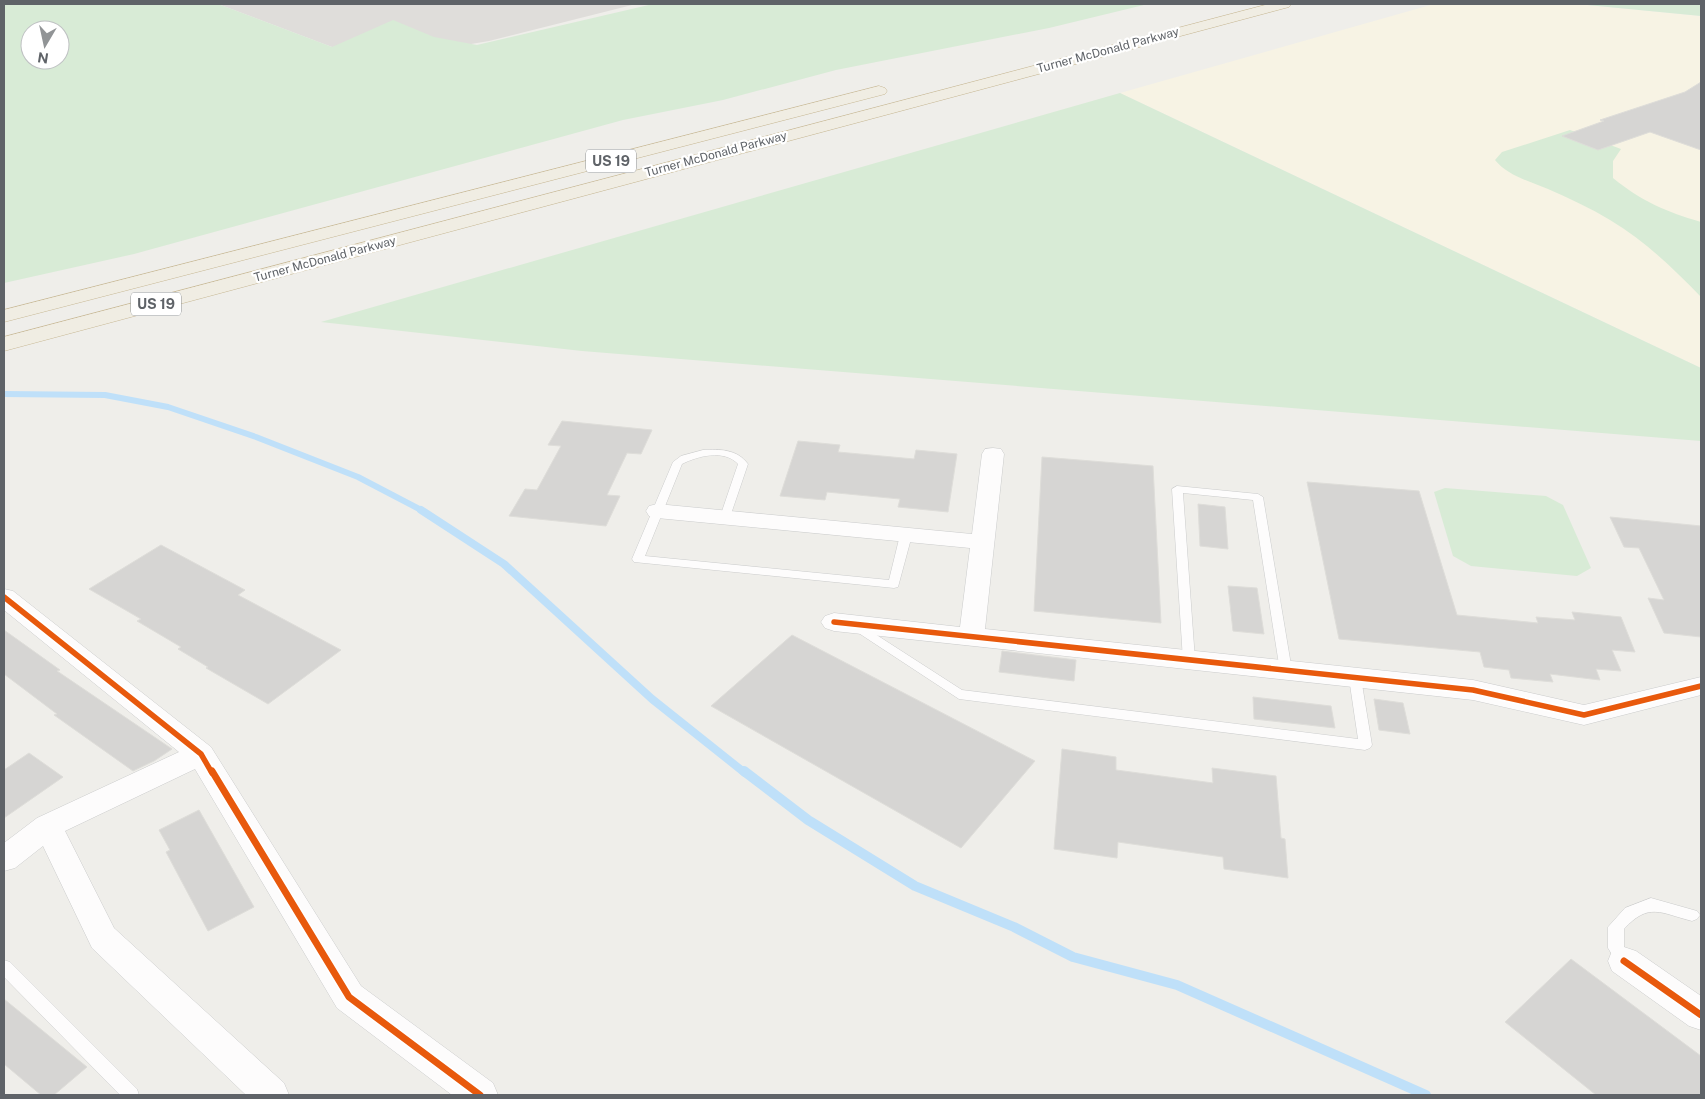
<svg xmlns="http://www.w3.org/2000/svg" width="1705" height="1099" viewBox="0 0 1705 1099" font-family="'Public Sans',sans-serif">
	<rect width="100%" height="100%" fill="#efeeea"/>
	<path fill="#f7f3e4" d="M 1434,4 L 1577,4 L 1701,16 L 1701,368 L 1120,93 Z"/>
	<path fill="#dfddda" d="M 218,4 L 636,4 L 489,41 L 369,61 Z"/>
	<g fill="#d8ebd6" fill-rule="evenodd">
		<path d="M 4,4 L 218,4 L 332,47 L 393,20 L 434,37 L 477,45 L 653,4 L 1148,4 L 1049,28 L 836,70 L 723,100 L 623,120 L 134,254 L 4,283 ZM 30,30 L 60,30 L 60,60 L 30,60 Z"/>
		<path d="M 1577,4 L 1701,4 L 1701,16 Z"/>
		<path d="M 1120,93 L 1701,368 L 1701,441 L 582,351 L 321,322 Z"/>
		<path d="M 1570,130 L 1621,149 L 1613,161 L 1613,178 C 1641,201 1667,212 1701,222 L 1701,297 C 1673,268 1645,241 1610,220 C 1590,208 1569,198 1548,189 C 1529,181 1508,176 1495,160 L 1502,152 Z"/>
		<path d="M 1445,488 L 1546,496 L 1563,505 L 1591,568 L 1577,576 L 1471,566 L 1453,556 L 1434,492 Z"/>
	</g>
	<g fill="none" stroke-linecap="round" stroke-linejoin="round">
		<path stroke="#bfe0f9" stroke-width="6" d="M 4,394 L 105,395 L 168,407 L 256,437 L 358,477 L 423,511"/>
		<path stroke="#bfe0f9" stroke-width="8" d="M 421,510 L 504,564 L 652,699 L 745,773"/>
		<path stroke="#bfe0f9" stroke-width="10" d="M 744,771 L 808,820 L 915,886 L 1014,927 L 1073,957 L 1177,985 L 1426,1095"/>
	</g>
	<g fill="#d6d5d3" stroke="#deddd9">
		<path d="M 1701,82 L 1701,150 L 1650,132 L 1598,150 L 1562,136 L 1604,121 L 1600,120 L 1685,92 Z"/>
		<path d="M 562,421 L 652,430 L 641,454 L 627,453 L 607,495 L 620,496 L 606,526 L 509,516 L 525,489 L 537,490 L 561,446 L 548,445 Z"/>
		<path d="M 798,441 L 840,445 L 838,452 L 914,459 L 916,450 L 957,454 L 948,512 L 898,507 L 900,499 L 827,492 L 825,500 L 780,496 Z"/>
		<path d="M 1042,457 L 1153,466 L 1161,623 L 1034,611 Z"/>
		<path d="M 1307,482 L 1419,491 L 1457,615 L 1538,623 L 1536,617 L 1575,620 L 1572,612 L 1621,617 L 1635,652 L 1612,650 L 1621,671 L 1596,669 L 1600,680 L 1550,674 L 1553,682 L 1511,678 L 1509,670 L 1484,667 L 1480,652 L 1339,639 Z"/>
		<path d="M 1198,504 L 1225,507 L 1228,549 L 1200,546 Z"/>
		<path d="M 1610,517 L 1701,526 L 1701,637 L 1664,633 L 1648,598 L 1664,600 L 1639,548 L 1624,547 Z"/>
		<path d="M 161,545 L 245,590 L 238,595 L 341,650 L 268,704 L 206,668 L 208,667 L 178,649 L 181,647 L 137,621 L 141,619 L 89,589 Z"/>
		<path d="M 1228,586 L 1257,588 L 1264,634 L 1233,631 Z"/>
		<path d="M 4,630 L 60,670 L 57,671 L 172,749 L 154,761 L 133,771 L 54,715 L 57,714 L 4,674 Z"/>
		<path d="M 792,635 L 1035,761 L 961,848 L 711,706 Z"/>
		<path d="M 1002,651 L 1076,660 L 1074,681 L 999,672 Z"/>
		<path d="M 1253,697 L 1331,706 L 1335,728 L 1254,719 Z"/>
		<path d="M 1374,699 L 1403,703 L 1410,734 L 1379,730 Z"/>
		<path d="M 1062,749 L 1116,757 L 1116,770 L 1213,783 L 1212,768 L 1276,776 L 1281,838 L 1285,839 L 1288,878 L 1224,869 L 1223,857 L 1118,842 L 1117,858 L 1054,849 Z"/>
		<path d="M 29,753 L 63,777 L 4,818 L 4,770 Z"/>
		<path d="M 199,810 L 254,907 L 208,931 L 166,852 L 170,850 L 159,830 Z"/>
		<path d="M 1571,959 L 1701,1056 L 1701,1095 L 1596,1095 L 1505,1022 Z"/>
		<path d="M 4,999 L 87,1067 L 54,1095 L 41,1095 L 4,1064 Z"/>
	</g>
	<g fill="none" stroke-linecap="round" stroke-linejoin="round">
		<defs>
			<g id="service">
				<path d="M 703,450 C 720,449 737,449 748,464 L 730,517 L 725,520 L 720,517 L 738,464 C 724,449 698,456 682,464 L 645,556 L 889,580 L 900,535 L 906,532 L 912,535 L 898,587 L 894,588 L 634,562 L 632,559 L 673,462 L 681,456 Z"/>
				<path d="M 1177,486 L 1258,494 L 1263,497 L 1292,671 L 1290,674 L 1282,674 L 1280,671 L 1253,500 L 1183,493 L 1195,660 L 1193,663 L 1185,663 L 1183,660 L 1172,489 Z"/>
				<path d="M 858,623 L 962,690 L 1358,739 L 1349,678 L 1351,675 L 1359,675 L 1361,678 L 1372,745 L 1370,748 L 1365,750 L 959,699 L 854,630 L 852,627 L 854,624 Z"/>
				<path d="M 1651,898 L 1697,911 L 1700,915 L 1697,919 L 1692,921 C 1660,913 1649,902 1624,929 L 1624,947 L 1632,961 L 1629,966 L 1624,968 L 1619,966 L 1608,948 L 1608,927 L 1625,908 Z"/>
				<path d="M 4,960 L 10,962 L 137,1089 L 139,1095 L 120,1095 L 4,977 Z"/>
			</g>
			<g id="minor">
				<path d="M 993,448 L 1001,449 L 1004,454 L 985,629 L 1473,680 L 1584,705 L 1701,677 L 1701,695 L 1584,725 L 1473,700 L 834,631 L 825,628 L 821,622 L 825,616 L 834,613 L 960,627 L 970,548 L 657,518 L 649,516 L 646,511 L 649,506 L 657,504 L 972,534 L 982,454 L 985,449 Z"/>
				<path d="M 4,589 L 13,591 L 211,747 L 361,986 L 493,1083 L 498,1095 L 452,1095 L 337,1008 L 195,769 L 65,831 L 114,928 L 284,1083 L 289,1095 L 246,1095 L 92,948 L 43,846 L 15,868 L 4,871 L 4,843 L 37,818 L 179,752 L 4,610 Z"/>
				<path d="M 1624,947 L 1636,951 L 1701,996 L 1701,1030 L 1689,1026 L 1612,971 L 1608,961 L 1612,951 Z"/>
			</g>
			<g id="motorway">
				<path d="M 1269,4 L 1291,4 L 1289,7 L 4,351 L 4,337 Z"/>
				<path d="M 879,86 L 885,88 L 887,91 L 885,94 L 4,322 L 4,310 Z"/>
			</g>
		</defs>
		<use href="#service" stroke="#cbcccc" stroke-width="1"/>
		<use href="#minor" stroke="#cbcccc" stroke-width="1"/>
		<use href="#motorway" stroke="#c8b996" stroke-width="1"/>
		<use href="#service" fill="#fdfcfc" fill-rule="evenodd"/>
		<use href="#minor" fill="#fdfcfc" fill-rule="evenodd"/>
		<use href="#motorway" fill="#f0ede3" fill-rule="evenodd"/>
		<defs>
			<g id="cycleway-far1">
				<path d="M 4,597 L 201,754 L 212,773"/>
				<path d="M 834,622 L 1473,690 L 1584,715 L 1701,686"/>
			</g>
			<g id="cycleway">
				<path d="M 212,771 L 349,997 L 480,1095"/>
				<path d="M 1624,961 L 1701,1015"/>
			</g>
		</defs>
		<use href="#cycleway-far1" stroke="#fff" stroke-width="9"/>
		<use href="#cycleway" stroke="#fff" stroke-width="10"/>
		<use href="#cycleway-far1" stroke="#e8590c" stroke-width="5.5"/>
		<use href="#cycleway" stroke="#e8590c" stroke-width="7"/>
	</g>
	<g text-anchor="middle" stroke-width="4.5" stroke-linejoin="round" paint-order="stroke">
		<g font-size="12" fill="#5f6368" stroke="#fff">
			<text transform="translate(1108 50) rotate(-15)" y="4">Turner McDonald Parkway</text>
			<text transform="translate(716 154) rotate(-15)" y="4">Turner McDonald Parkway</text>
			<text transform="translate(325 259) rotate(-15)" y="4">Turner McDonald Parkway</text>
		</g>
		<g fill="#fff" stroke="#8f9295" stroke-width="1">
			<rect x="586" y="149.5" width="50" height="23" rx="4"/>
			<rect x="131" y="292.5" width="50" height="23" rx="4"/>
		</g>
		<g font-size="14" font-weight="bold" fill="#5f6368">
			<text x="611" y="166">US 19</text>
			<text x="156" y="309">US 19</text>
		</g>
	</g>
	<rect width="1705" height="1099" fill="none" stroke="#5f6368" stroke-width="10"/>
	<g transform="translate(45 45) rotate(189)"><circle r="24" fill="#ffffff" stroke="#bfc1c3"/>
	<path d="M0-4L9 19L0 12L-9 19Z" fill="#919496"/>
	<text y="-8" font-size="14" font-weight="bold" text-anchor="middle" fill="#5f6368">N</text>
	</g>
</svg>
